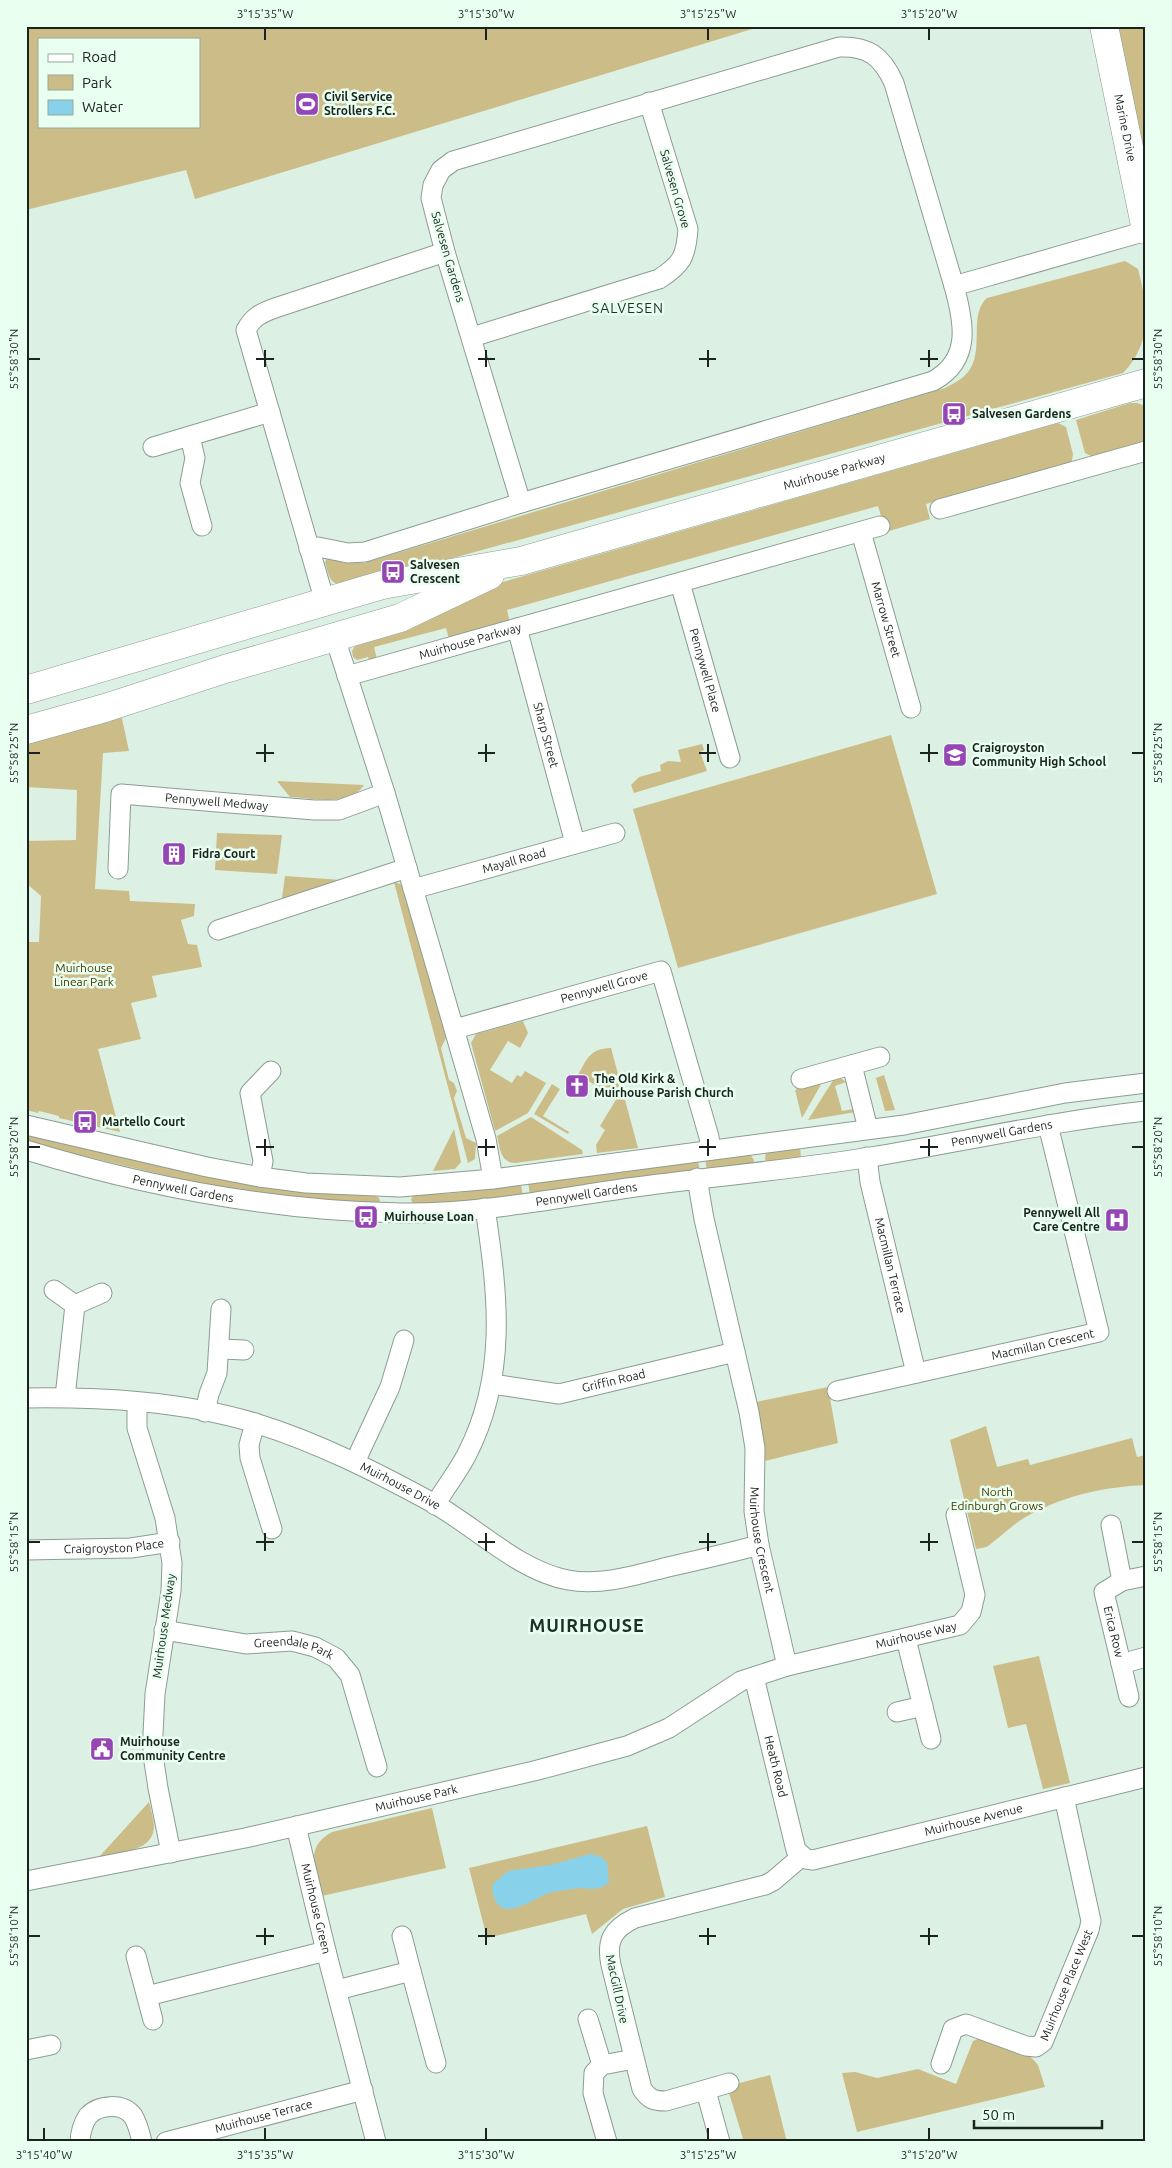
<svg xmlns="http://www.w3.org/2000/svg" width="1172" height="2168" viewBox="0 0 1172 2168" font-family="Ubuntu,sans-serif">
	<rect width="100%" height="100%" fill="#dcf1e3"/>
	<g fill="#ccbd88" fill-rule="evenodd">
		<path d="M 26,26 L 762,26 L 195,199 L 186,170 L 26,210 ZM 39,39 L 199,39 L 199,126 L 39,126 Z"/>
		<path d="M 1117,26 L 1146,26 L 1146,169 Z"/>
		<path d="M 1125,261 L 1138,269 C 1148,307 1153,342 1123,373 L 352,586 C 331,585 330,582 325,562 L 328,557 L 344,563 L 364,563 L 945,388 C 950,385 957,382 962,378 C 989,357 966,317 987,298 Z"/>
		<path d="M 1130,403 L 1137,403 L 1146,406 L 1146,443 L 1093,457 L 1085,453 L 1076,420 Z"/>
		<path d="M 1058,423 L 1066,427 L 1073,454 L 1072,461 L 1067,465 L 926,504 L 930,519 L 886,532 L 878,506 L 507,610 L 510,623 L 449,639 L 446,628 L 374,647 L 377,659 L 370,662 L 368,657 L 357,660 L 353,657 L 352,651 L 355,646 L 404,632 L 489,586 Z"/>
		<path d="M 121,714 L 129,751 L 103,753 L 95,889 L 129,891 L 130,901 L 195,904 L 194,916 L 181,920 L 188,944 L 197,945 L 202,967 L 152,976 L 157,997 L 131,1003 L 141,1039 L 98,1049 L 120,1132 L 59,1118 L 59,1116 L 39,1111 L 38,1113 L 26,1110 L 26,942 L 39,942 L 41,896 L 26,883 L 26,841 L 76,840 L 77,790 L 26,787 L 26,742 Z"/>
		<path d="M 891,735 L 937,894 L 678,968 L 633,809 Z"/>
		<path d="M 702,744 L 704,750 L 700,752 L 707,771 L 634,793 L 631,785 L 639,777 L 661,771 L 660,765 L 668,761 L 681,762 L 678,750 Z"/>
		<path d="M 277,781 L 364,785 C 350,807 312,798 290,797 Z"/>
		<path d="M 217,833 L 282,835 L 277,874 L 215,870 Z"/>
		<path d="M 285,876 L 342,880 L 287,899 L 282,898 Z"/>
		<path d="M 394,882 L 403,885 L 407,889 L 446,1038 L 441,1048 L 449,1080 L 454,1083 L 457,1091 L 454,1098 L 466,1138 L 476,1143 L 475,1159 L 468,1163 Z"/>
		<path d="M 523,1021 L 528,1033 L 520,1048 L 508,1041 L 490,1070 L 512,1083 L 517,1075 L 521,1077 L 525,1071 L 546,1083 L 528,1113 L 495,1131 L 471,1043 L 476,1034 Z"/>
		<path d="M 611,1048 L 638,1148 L 597,1153 L 596,1145 L 605,1130 L 600,1126 L 617,1098 L 578,1075 C 588,1057 590,1049 611,1048 Z"/>
		<path d="M 884,1075 L 895,1110 L 885,1111 L 876,1078 Z"/>
		<path d="M 839,1077 L 846,1082 L 835,1086 L 842,1111 L 854,1109 L 856,1112 L 808,1120 L 834,1079 Z"/>
		<path d="M 823,1081 L 802,1118 L 795,1090 Z"/>
		<path d="M 552,1084 L 560,1089 L 543,1116 L 569,1132 L 568,1134 L 534,1114 Z"/>
		<path d="M 531,1117 L 582,1150 L 583,1154 L 515,1163 C 500,1162 500,1148 497,1136 Z"/>
		<path d="M 454,1129 L 461,1162 L 455,1169 L 433,1171 Z"/>
		<path d="M 26,1133 L 244,1184 L 290,1190 L 375,1195 L 379,1198 L 380,1201 L 379,1203 L 323,1201 L 205,1185 L 26,1142 Z"/>
		<path d="M 800,1147 L 801,1158 L 767,1162 L 765,1159 L 766,1152 Z"/>
		<path d="M 750,1154 L 754,1160 L 753,1165 L 707,1171 L 705,1159 Z"/>
		<path d="M 698,1160 L 700,1172 L 530,1195 L 528,1182 Z"/>
		<path d="M 521,1184 L 523,1196 L 466,1203 L 413,1203 L 411,1200 L 413,1195 L 456,1193 Z"/>
		<path d="M 828,1387 L 838,1443 L 761,1462 L 751,1403 Z"/>
		<path d="M 986,1426 L 997,1467 L 1028,1459 L 1030,1465 L 1132,1438 L 1137,1457 L 1146,1455 L 1146,1485 C 1102,1487 1062,1496 1024,1518 C 1011,1526 999,1538 988,1546 C 985,1548 979,1548 976,1549 L 950,1440 Z"/>
		<path d="M 1039,1656 L 1070,1783 L 1043,1789 L 1026,1724 L 1008,1728 L 993,1666 Z"/>
		<path d="M 149,1802 C 151,1809 153,1817 154,1825 C 155,1852 119,1852 99,1857 Z"/>
		<path d="M 432,1808 L 446,1868 L 322,1896 C 316,1870 303,1848 332,1832 Z"/>
		<path d="M 647,1826 L 665,1897 L 623,1909 L 592,1934 L 586,1914 L 487,1938 L 469,1868 Z"/>
		<path d="M 980,2038 L 1030,2056 L 1038,2065 L 1045,2087 L 857,2132 L 842,2073 L 855,2072 L 877,2078 L 918,2069 L 956,2084 L 973,2041 Z"/>
		<path d="M 770,2075 L 787,2142 L 744,2142 L 729,2093 L 719,2093 L 725,2087 Z"/>
	</g>
	<path fill="#87d2ea" d="M 590,1854 L 599,1856 L 607,1862 L 609,1882 C 606,1884 603,1887 599,1888 C 594,1890 586,1888 580,1888 C 571,1889 561,1890 552,1892 C 533,1897 495,1931 492,1885 L 508,1871 L 551,1865 Z"/>
	<g fill="none" stroke-linecap="round" stroke-linejoin="round">
		<defs>
			<g id="street">
				<path d="M 472,337 L 659,279 C 682,264 686,257 688,229 L 649,102"/>
				<path d="M 190,436 L 195,458 L 190,483 L 202,526"/>
				<path d="M 153,447 L 270,412"/>
				<path d="M 521,503 L 445,252 L 431,198 L 433,185 L 441,170 L 453,161 L 839,47 C 868,46 882,56 894,83 L 954,286"/>
				<path d="M 940,509 L 1146,451"/>
				<path id="s1" d="M 861,532 L 911,708"/>
				<path d="M 309,549 L 318,547 L 348,553 L 365,552 L 521,503 L 933,381 C 972,360 964,322 954,286 L 1146,231"/>
				<path id="s2" d="M 680,583 L 730,758"/>
				<path d="M 325,602 L 246,330 C 253,317 261,313 275,308 L 445,252"/>
				<path id="s3" d="M 517,628 L 575,843"/>
				<path d="M 335,638 L 385,793 L 434,960 L 486,1139 L 493,1179"/>
				<path id="s4" d="M 347,676 L 880,526"/>
				<path id="s5" d="M 118,869 L 121,794 L 314,810 L 339,810 L 385,793"/>
				<path id="s6" d="M 413,889 L 615,833"/>
				<path d="M 218,930 L 407,868"/>
				<path id="s7" d="M 455,1029 L 661,971 L 709,1137 L 711,1150"/>
				<path d="M 852,1065 L 868,1129"/>
				<path d="M 801,1079 L 880,1057"/>
				<path d="M 26,1125 L 207,1167 L 260,1177 L 306,1183 L 400,1187 L 493,1179 L 904,1125 L 1065,1093 L 1146,1083"/>
				<path id="s8" d="M 26,1150 C 147,1187 274,1211 401,1213 C 477,1214 553,1199 628,1188 C 708,1177 790,1170 871,1157 C 962,1142 1053,1121 1146,1111"/>
				<path id="s9" d="M 867,1157 L 870,1182 L 916,1373"/>
				<path d="M 260,1177 L 263,1161 L 250,1093 L 271,1071"/>
				<path id="s10" d="M 697,1178 L 704,1219 L 749,1412 L 755,1448 L 754,1511 L 759,1545 L 787,1666"/>
				<path d="M 54,1290 L 75,1305 L 102,1293"/>
				<path d="M 220,1349 L 244,1350"/>
				<path id="s11" d="M 492,1384 L 559,1394 L 735,1352"/>
				<path id="s12" d="M 837,1391 L 1099,1332 L 1048,1125"/>
				<path d="M 65,1397 L 75,1305"/>
				<path id="s13" d="M 26,1398 C 102,1397 182,1401 255,1423 C 317,1442 376,1472 433,1503 C 476,1527 519,1571 568,1580 C 602,1586 636,1575 668,1567 C 699,1560 729,1553 759,1545"/>
				<path d="M 137,1402 L 137,1428 L 165,1518 L 172,1563 L 171,1591 L 155,1694 L 153,1734 L 153,1755 L 158,1788 L 171,1853"/>
				<path d="M 205,1412 L 209,1394 L 217,1373 L 221,1309"/>
				<path d="M 255,1423 L 249,1445 L 250,1458 L 272,1529"/>
				<path d="M 355,1462 L 390,1387 L 404,1340"/>
				<path d="M 435,1505 C 445,1488 457,1473 466,1456 C 508,1376 498,1294 485,1208"/>
				<path d="M 1111,1525 L 1122,1581 L 1146,1576"/>
				<path id="s14" d="M 26,1550 L 131,1548 L 170,1542"/>
				<path id="s15" d="M 1122,1581 L 1104,1592 L 1129,1697"/>
				<path id="s16" d="M 164,1630 L 246,1644 L 292,1641 L 315,1647 L 336,1658 L 350,1675 L 377,1767"/>
				<path d="M 906,1639 L 931,1739"/>
				<path d="M 1121,1664 L 1146,1657"/>
				<path id="s17" d="M 754,1677 L 796,1850 L 806,1859 L 813,1860 L 1146,1777"/>
				<path d="M 897,1712 L 923,1706"/>
				<path id="s18" d="M 296,1826 L 326,1951 L 376,2142"/>
				<path id="s19" d="M 26,1881 L 245,1838 L 538,1770 L 627,1746 L 669,1728 L 741,1681 L 787,1666 L 960,1625 L 971,1612 L 975,1595 L 956,1515"/>
				<path d="M 136,1956 L 153,2020"/>
				<path d="M 411,1971 L 436,2063"/>
				<path d="M 337,1990 L 411,1971 L 402,1936"/>
				<path d="M 147,1996 L 326,1951"/>
				<path d="M 588,2019 L 602,2065"/>
				<path d="M 26,2050 L 51,2045"/>
				<path id="s20" d="M 941,2064 L 953,2029 L 966,2024 L 1026,2046 L 1036,2047 L 1043,2042 L 1089,1930 L 1091,1921 L 1064,1797"/>
				<path d="M 729,2083 L 666,2101 C 653,2101 649,2099 642,2089 L 611,1965 C 606,1941 612,1929 635,1918 L 765,1885 L 773,1881 L 801,1857"/>
				<path d="M 706,2091 L 720,2142"/>
				<path d="M 80,2142 C 80,2134 83,2123 88,2116 C 99,2104 123,2103 133,2116 C 138,2124 140,2133 142,2142"/>
				<path id="s21" d="M 166,2142 L 363,2090"/>
				<path d="M 607,2142 L 593,2093 L 594,2073 L 602,2065 L 634,2059"/>
			</g>
			<g id="secondary">
				<path id="s22" d="M 1104,26 L 1146,230"/>
				<path id="s23" d="M 26,690 L 382,585 L 521,561 L 1146,383"/>
				<path d="M 26,730 L 105,708 L 225,669 L 400,618 L 490,575"/>
			</g>
		</defs>
		<use href="#street" stroke="#8a9e91" stroke-width="21"/>
		<use href="#secondary" stroke="#8a9e91" stroke-width="29"/>
		<use href="#street" stroke="#fff" stroke-width="19"/>
		<use href="#secondary" stroke="#fff" stroke-width="28"/>
	</g>
	<path fill="none" stroke="#1b231e" stroke-width="2" d="M 265,28 L 265,40M 486,28 L 486,40M 708,28 L 708,40M 929,28 L 929,40M 265,350 L 265,367M 486,350 L 486,367M 708,350 L 708,367M 929,350 L 929,367M 28,359 L 40,359M 256,359 L 274,359M 478,359 L 495,359M 699,359 L 716,359M 920,359 L 938,359M 1132,359 L 1144,359M 265,744 L 265,762M 486,744 L 486,762M 708,744 L 708,762M 929,744 L 929,762M 28,753 L 40,753M 256,753 L 274,753M 478,753 L 495,753M 699,753 L 716,753M 920,753 L 938,753M 1132,753 L 1144,753M 265,1139 L 265,1156M 486,1139 L 486,1156M 708,1139 L 708,1156M 929,1139 L 929,1156M 28,1147 L 40,1147M 256,1147 L 274,1147M 478,1147 L 495,1147M 699,1147 L 716,1147M 920,1147 L 938,1147M 1132,1147 L 1144,1147M 265,1533 L 265,1551M 486,1533 L 486,1551M 708,1533 L 708,1551M 929,1533 L 929,1551M 28,1542 L 40,1542M 256,1542 L 274,1542M 478,1542 L 495,1542M 699,1542 L 716,1542M 920,1542 L 938,1542M 1132,1542 L 1144,1542M 265,1928 L 265,1945M 486,1928 L 486,1945M 708,1928 L 708,1945M 929,1928 L 929,1945M 28,1936 L 40,1936M 256,1936 L 274,1936M 478,1936 L 495,1936M 699,1936 L 716,1936M 920,1936 L 938,1936M 1132,1936 L 1144,1936M 44,2128 L 44,2140M 265,2128 L 265,2140M 486,2128 L 486,2140M 708,2128 L 708,2140M 929,2128 L 929,2140"/>
	<defs>
		<symbol id="stadium-square" viewBox="-11 -11 22 22"><rect x="-9" y="-9" width="18" height="18" rx="4" fill="#9645b5" stroke="#e9fff0"/><path d="M0-5a6.5 5 0 1 0 0 10a6.5 5 0 1 0 0-10ZM-3.5-1.8h7v3.6h-7Z" fill="#fff"/></symbol>
		<symbol id="bus-square" viewBox="-11 -11 22 22"><rect x="-9" y="-9" width="18" height="18" rx="4" fill="#9645b5" stroke="#e9fff0"/><path d="M-5-6H5V4H4V6H2V4H-2V6H-4V4H-5ZM-3.5-4V0h7V-4ZM-3.5 1.2v1.5H-2V1.2ZM2 1.2v1.5H3.5V1.2Z" fill="#fff"/></symbol>
		<symbol id="school-square" viewBox="-11 -11 22 22"><rect x="-9" y="-9" width="18" height="18" rx="4" fill="#9645b5" stroke="#e9fff0"/><path d="M0-5L7-2L0 1L-7-2ZM-4 1L0 2.5L4 1V4Q0 6-4 4Z" fill="#fff"/></symbol>
		<symbol id="building-square" viewBox="-11 -11 22 22"><rect x="-9" y="-9" width="18" height="18" rx="4" fill="#9645b5" stroke="#e9fff0"/><path d="M-4-6H4V6H1V3H-1V6H-4ZM-2.5-4.3h1.7v1.8h-1.7ZM.8-4.3h1.7v1.8H.8ZM-2.5-1h1.7V.8h-1.7ZM.8-1h1.7V.8H.8Z" fill="#fff"/></symbol>
		<symbol id="church-square" viewBox="-11 -11 22 22"><rect x="-9" y="-9" width="18" height="18" rx="4" fill="#9645b5" stroke="#e9fff0"/><path d="M-1.2-6h2.4v3.5h3.3v2.4h-3.3V6h-2.4V-.1h-3.3v-2.4h3.3Z" fill="#fff"/></symbol>
		<symbol id="hospital-square" viewBox="-11 -11 22 22"><rect x="-9" y="-9" width="18" height="18" rx="4" fill="#9645b5" stroke="#e9fff0"/><path d="M-5-5h3v3.5h4V-5h3V5h-3V1.5h-4V5h-3Z" fill="#fff"/></symbol>
		<symbol id="civic-square" viewBox="-11 -11 22 22"><rect x="-9" y="-9" width="18" height="18" rx="4" fill="#9645b5" stroke="#e9fff0"/><path d="M-.6-6.5H3V-4.5H.6V-3L4-1V1h2V6H-6V1h2V-1L-.6-3ZM-1.2 2.5V6h2.4V2.5Z" fill="#fff"/></symbol>
	</defs>
	<g fill-rule="evenodd">
		<use href="#stadium-square" x="293" y="90" width="28" height="28"/>
		<use href="#bus-square" x="940" y="400" width="28" height="28"/>
		<use href="#bus-square" x="379" y="558" width="28" height="28"/>
		<use href="#school-square" x="941" y="741" width="28" height="28"/>
		<use href="#building-square" x="160" y="840" width="28" height="28"/>
		<use href="#church-square" x="563" y="1072" width="28" height="28"/>
		<use href="#bus-square" x="71" y="1108" width="28" height="28"/>
		<use href="#bus-square" x="352" y="1203" width="28" height="28"/>
		<use href="#hospital-square" x="1103" y="1206" width="28" height="28"/>
		<use href="#civic-square" x="88" y="1735" width="28" height="28"/>
	</g>
	<g text-anchor="middle" stroke-width="5" stroke-linejoin="round" paint-order="stroke">
		<g font-size="12" font-weight="bold" fill="#1b231e" stroke="#e9fff0" text-anchor="start">
			<text x="324" y="101">Civil Service<tspan x="324" dy="14">Strollers F.C.</tspan></text>
			<text x="972" y="418">Salvesen Gardens</text>
			<text x="410" y="569">Salvesen<tspan x="410" dy="14">Crescent</tspan></text>
			<text x="972" y="752">Craigroyston<tspan x="972" dy="14">Community High School</tspan></text>
			<text x="192" y="858">Fidra Court</text>
			<text x="594" y="1083">The Old Kirk &amp;<tspan x="594" dy="14">Muirhouse Parish Church</tspan></text>
			<text x="102" y="1126">Martello Court</text>
			<text x="1100" y="1217" text-anchor="end">Pennywell All<tspan x="1100" dy="14">Care Centre</tspan></text>
			<text x="384" y="1221">Muirhouse Loan</text>
			<text x="120" y="1746">Muirhouse<tspan x="120" dy="14">Community Centre</tspan></text>
		</g>
		<g font-size="12" fill="#1b231e" stroke="#e9fff0">
			<text dy="4" stroke="none"><textPath href="#s22" startOffset="104">Marine Drive</textPath></text>
			<text transform="translate(675 189) rotate(74)" y="4">Salvesen Grove</text>
			<text transform="translate(448 257) rotate(74)" y="4">Salvesen Gardens</text>
			<text dy="4" stroke="none"><textPath href="#s23" startOffset="838">Muirhouse Parkway</textPath></text>
			<text dy="4" stroke="none"><textPath href="#s1" startOffset="91">Marrow Street</textPath></text>
			<text dy="4" stroke="none"><textPath href="#s4" startOffset="128">Muirhouse Parkway</textPath></text>
			<text dy="4" stroke="none"><textPath href="#s2" startOffset="91">Pennywell Place</textPath></text>
			<text dy="4" stroke="none"><textPath href="#s3" startOffset="111">Sharp Street</textPath></text>
			<text dy="4" stroke="none"><textPath href="#s5" startOffset="171">Pennywell Medway</textPath></text>
			<text dy="4" stroke="none"><textPath href="#s6" startOffset="105">Mayall Road</textPath></text>
			<text dy="4" stroke="none"><textPath href="#s7" startOffset="155">Pennywell Grove</textPath></text>
			<text dy="4" stroke="none"><textPath href="#s8" startOffset="988">Pennywell Gardens</textPath></text>
			<text dy="4" stroke="none"><textPath href="#s8" startOffset="162">Pennywell Gardens</textPath></text>
			<text dy="4" stroke="none"><textPath href="#s8" startOffset="568">Pennywell Gardens</textPath></text>
			<text dy="4" stroke="none"><textPath href="#s9" startOffset="111">Macmillan Terrace</textPath></text>
			<text dy="4" stroke="none"><textPath href="#s12" startOffset="211">Macmillan Crescent</textPath></text>
			<text dy="4" stroke="none"><textPath href="#s11" startOffset="124">Griffin Road</textPath></text>
			<text dy="4" stroke="none"><textPath href="#s13" startOffset="390">Muirhouse Drive</textPath></text>
			<text dy="4" stroke="none"><textPath href="#s10" startOffset="369">Muirhouse Crescent</textPath></text>
			<text dy="4" stroke="none"><textPath href="#s14" startOffset="88">Craigroyston Place</textPath></text>
			<text transform="translate(164 1626) rotate(-82)" y="4">Muirhouse Medway</text>
			<text dy="4" stroke="none"><textPath href="#s15" startOffset="62">Erica Row</textPath></text>
			<text dy="4" stroke="none"><textPath href="#s19" startOffset="929">Muirhouse Way</textPath></text>
			<text dy="4" stroke="none"><textPath href="#s16" startOffset="132">Greendale Park</textPath></text>
			<text dy="4" stroke="none"><textPath href="#s17" startOffset="92">Heath Road</textPath></text>
			<text dy="4" stroke="none"><textPath href="#s19" startOffset="399">Muirhouse Park</textPath></text>
			<text dy="4" stroke="none"><textPath href="#s17" startOffset="364">Muirhouse Avenue</textPath></text>
			<text dy="4" stroke="none"><textPath href="#s18" startOffset="85">Muirhouse Green</textPath></text>
			<text dy="4" stroke="none"><textPath href="#s20" startOffset="195">Muirhouse Place West</textPath></text>
			<text transform="translate(617 1989) rotate(78)" y="4">MacGill Drive</text>
			<text dy="4" stroke="none"><textPath href="#s21" startOffset="101">Muirhouse Terrace</textPath></text>
		</g>
		<g font-size="12" fill="#453806" stroke="#e9fff0">
			<text x="84" y="972">Muirhouse<tspan x="84" dy="14">Linear Park</tspan></text>
			<text x="997" y="1496">North<tspan x="997" dy="14">Edinburgh Grows</tspan></text>
		</g>
		<g font-size="14" letter-spacing="1" fill="#1e2f24" stroke="#e9fff0">
			<text x="628" y="313">SALVESEN</text>
		</g>
		<g font-size="18" font-weight="bold" letter-spacing="1" fill="#1e2f24" stroke="#e9fff0">
			<text x="587" y="1632">MUIRHOUSE</text>
		</g>
	</g>
	<rect width="1172" height="2168" fill="none" stroke="#e9fff0" stroke-width="55"/>
	<rect x="38" y="38" width="162" height="90" fill="#e9fff0" stroke="#97a79c"/>
	<rect x="48" y="54" width="25" height="8" fill="#ffffff" stroke="#97a79c"/>
	<text x="82" y="62" font-size="15" fill="#1b231e">Road</text>
	<rect x="48" y="75" width="25" height="15" fill="#ccbd88" stroke="#97a79c"/>
	<text x="82" y="88" font-size="15" fill="#1b231e">Park</text>
	<rect x="48" y="100" width="25" height="15" fill="#87d2ea" stroke="#97a79c"/>
	<text x="82" y="112" font-size="15" fill="#1b231e">Water</text>
	<path d="M974 2120v8h128v-8" fill="none" stroke="#1b231e" stroke-width="2.5"/>
	<text x="982" y="2120" font-size="15" fill="#1b231e" stroke="#e9fff0" stroke-width="4" paint-order="stroke">50 m</text>
	<rect x="28" y="28" width="1116" height="2112" fill="none" stroke="#1b231e" stroke-width="2"/>
	<g font-size="12" text-anchor="middle" fill="#1b231e">
		<text x="265" y="18">3°15'35"W</text>
		<text x="486" y="18">3°15'30"W</text>
		<text x="708" y="18">3°15'25"W</text>
		<text x="929" y="18">3°15'20"W</text>
		<text transform="translate(14 359) rotate(-90)" y="4">55°58'30"N</text>
		<text transform="translate(1158 359) rotate(-90)" y="4">55°58'30"N</text>
		<text transform="translate(14 753) rotate(-90)" y="4">55°58'25"N</text>
		<text transform="translate(1158 753) rotate(-90)" y="4">55°58'25"N</text>
		<text transform="translate(14 1147) rotate(-90)" y="4">55°58'20"N</text>
		<text transform="translate(1158 1147) rotate(-90)" y="4">55°58'20"N</text>
		<text transform="translate(14 1542) rotate(-90)" y="4">55°58'15"N</text>
		<text transform="translate(1158 1542) rotate(-90)" y="4">55°58'15"N</text>
		<text transform="translate(14 1936) rotate(-90)" y="4">55°58'10"N</text>
		<text transform="translate(1158 1936) rotate(-90)" y="4">55°58'10"N</text>
		<text x="44" y="2159">3°15'40"W</text>
		<text x="265" y="2159">3°15'35"W</text>
		<text x="486" y="2159">3°15'30"W</text>
		<text x="708" y="2159">3°15'25"W</text>
		<text x="929" y="2159">3°15'20"W</text>
	</g>
</svg>
